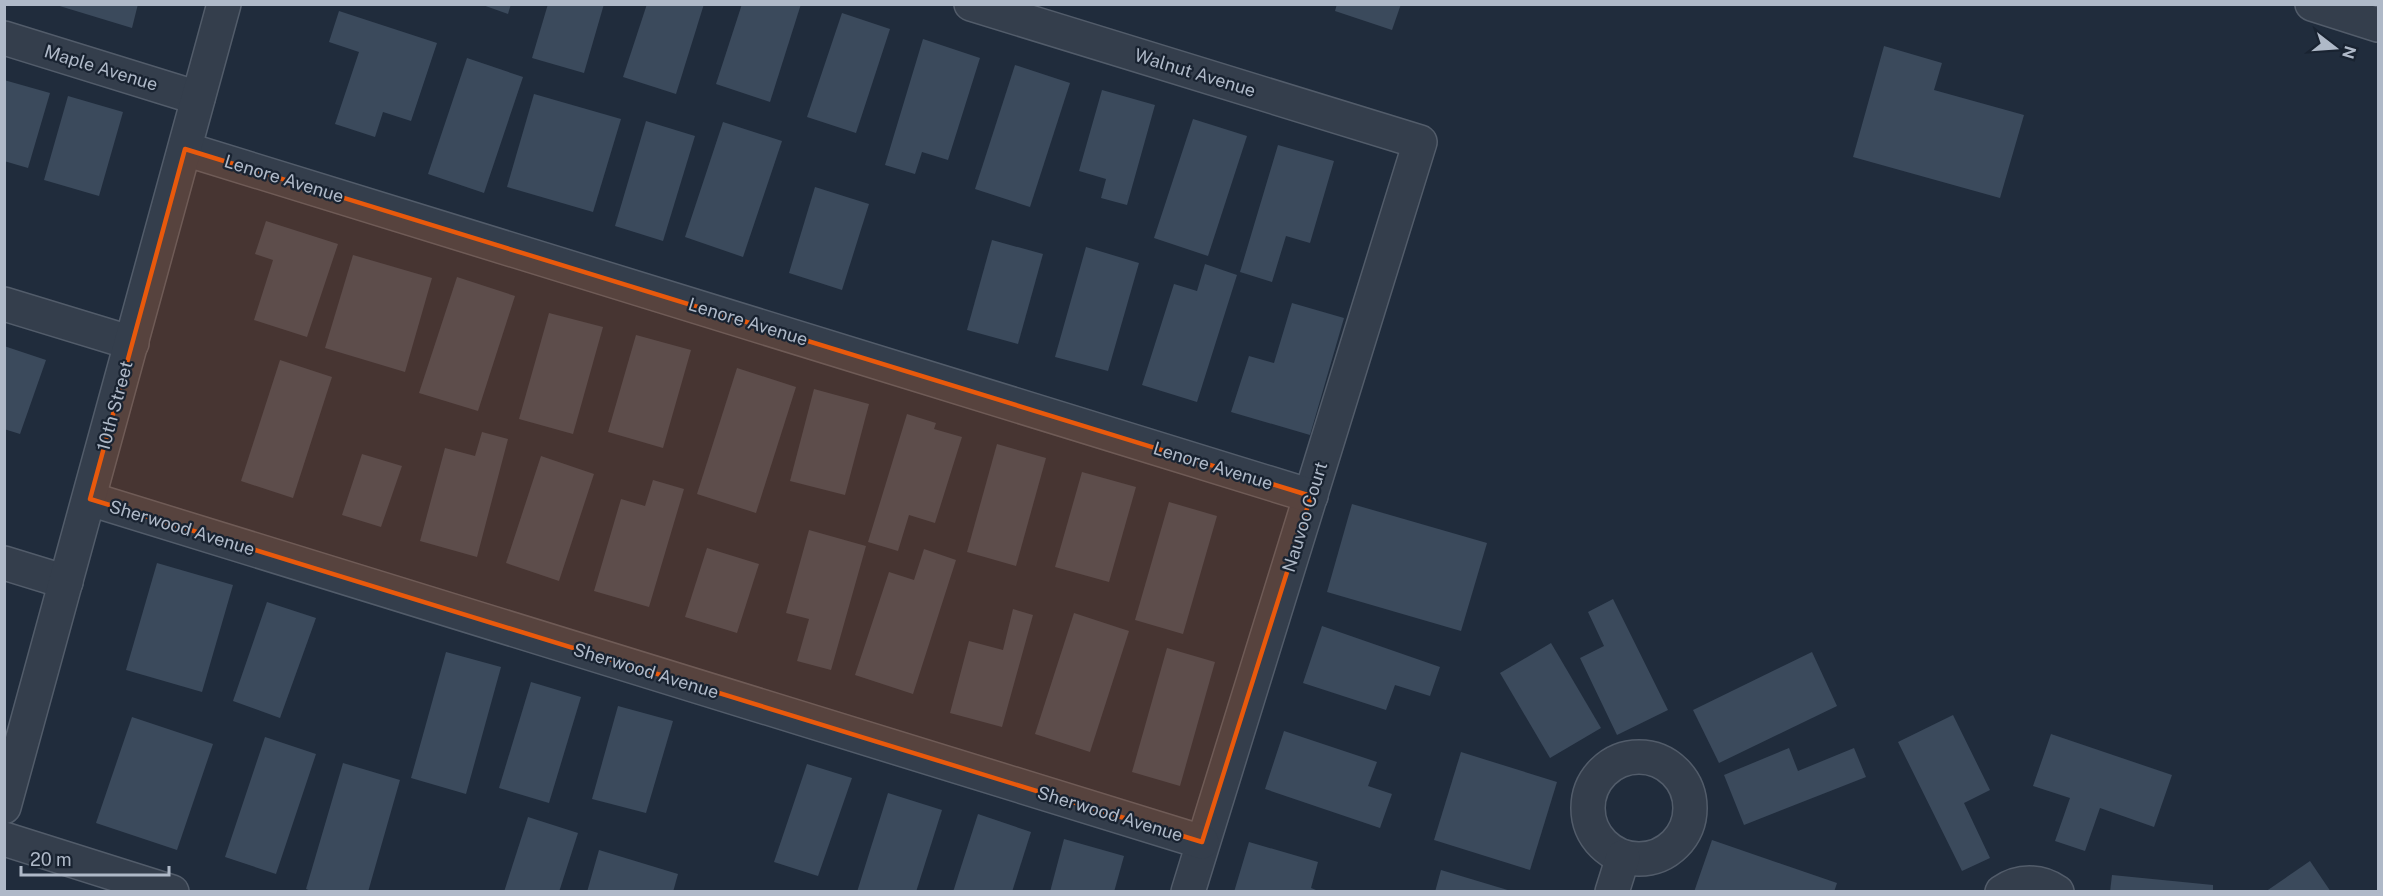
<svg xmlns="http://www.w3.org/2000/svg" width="2383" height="896" viewBox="0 0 2383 896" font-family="'Public Sans',sans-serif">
	<rect width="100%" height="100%" fill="#202c3c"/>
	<g fill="#3b4a5c">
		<path d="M 53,4 L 138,4 L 132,28 Z"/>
		<path d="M 480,4 L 511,4 L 508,14 Z"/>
		<path d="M 548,4 L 604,4 L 584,73 L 532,58 Z"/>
		<path d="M 647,4 L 704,4 L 676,94 L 623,77 Z"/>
		<path d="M 742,4 L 801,4 L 770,102 L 716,84 Z"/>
		<path d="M 1337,4 L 1401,4 L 1392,30 L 1335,11 Z"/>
		<path d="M 339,11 L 437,43 L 411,121 L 383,112 L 375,137 L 335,124 L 359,52 L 329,42 Z"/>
		<path d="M 842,13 L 890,29 L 856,133 L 807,117 Z"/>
		<path d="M 923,39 L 980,58 L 948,160 L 922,152 L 915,174 L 885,165 Z"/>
		<path d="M 1884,46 L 1942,63 L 1934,90 L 2024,115 L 2000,198 L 1853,157 Z"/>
		<path d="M 467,58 L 523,77 L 484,193 L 428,174 Z"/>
		<path d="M 1015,65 L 1070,83 L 1030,207 L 975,189 Z"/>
		<path d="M 4,80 L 50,93 L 28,168 L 4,161 Z"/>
		<path d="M 1102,90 L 1155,105 L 1127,205 L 1101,198 L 1106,179 L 1079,171 Z"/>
		<path d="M 534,94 L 621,119 L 593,212 L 507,187 Z"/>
		<path d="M 68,96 L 123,112 L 99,196 L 44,180 Z"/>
		<path d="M 1193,119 L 1247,136 L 1208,256 L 1154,238 Z"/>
		<path d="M 646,121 L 695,136 L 663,241 L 615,226 Z"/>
		<path d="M 723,122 L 782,141 L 743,257 L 685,237 Z"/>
		<path d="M 1278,145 L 1334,161 L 1310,243 L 1286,236 L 1272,282 L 1240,272 Z"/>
		<path d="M 815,187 L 869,204 L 842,290 L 789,273 Z"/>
		<path d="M 266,221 L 338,244 L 307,337 L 254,320 L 273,260 L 255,254 Z"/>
		<path d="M 992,240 L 1043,254 L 1018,344 L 967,330 Z"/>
		<path d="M 1086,247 L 1139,263 L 1108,371 L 1055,357 Z"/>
		<path d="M 353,255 L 432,278 L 405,372 L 325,348 Z"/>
		<path d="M 1205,264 L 1237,275 L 1197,402 L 1142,385 L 1174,284 L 1197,291 Z"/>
		<path d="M 457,277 L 515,296 L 478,411 L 419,393 Z"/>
		<path d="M 1292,303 L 1344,318 L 1310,435 L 1231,412 L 1249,356 L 1274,363 Z"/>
		<path d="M 549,313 L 603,327 L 573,434 L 519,419 Z"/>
		<path d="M 636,335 L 691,350 L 663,448 L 608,432 Z"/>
		<path d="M 4,346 L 46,360 L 20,434 L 4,429 Z"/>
		<path d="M 280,360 L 332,377 L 293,498 L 241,481 Z"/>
		<path d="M 737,368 L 796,387 L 756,513 L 697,494 Z"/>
		<path d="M 814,389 L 869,404 L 845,495 L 790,481 Z"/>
		<path d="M 907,414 L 936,423 L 934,429 L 962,437 L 935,523 L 909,515 L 898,551 L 868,542 Z"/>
		<path d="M 482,432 L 508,439 L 477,557 L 420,541 L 445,448 L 475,456 Z"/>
		<path d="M 997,444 L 1046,458 L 1016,566 L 967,552 Z"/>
		<path d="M 362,454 L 402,466 L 381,527 L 342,515 Z"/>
		<path d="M 541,456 L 594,474 L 559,581 L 506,563 Z"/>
		<path d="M 1082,472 L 1136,487 L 1109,582 L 1055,567 Z"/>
		<path d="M 653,480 L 684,489 L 649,607 L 594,591 L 621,499 L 645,506 Z"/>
		<path d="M 1169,502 L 1217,516 L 1183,634 L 1135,620 Z"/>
		<path d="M 1352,504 L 1487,543 L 1461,631 L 1327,592 Z"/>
		<path d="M 809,530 L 866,546 L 831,670 L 797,661 L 809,619 L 786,613 Z"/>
		<path d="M 707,548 L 759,564 L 737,633 L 685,617 Z"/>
		<path d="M 924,549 L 956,560 L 913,694 L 855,675 L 889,572 L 914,580 Z"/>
		<path d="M 157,563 L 233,585 L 202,692 L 126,670 Z"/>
		<path d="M 1613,599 L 1668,710 L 1617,735 L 1580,658 L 1604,646 L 1588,612 Z"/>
		<path d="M 267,602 L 316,618 L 280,718 L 233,701 Z"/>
		<path d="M 1013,609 L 1033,615 L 1002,727 L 950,713 L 969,641 L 1003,650 Z"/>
		<path d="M 1074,613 L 1129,631 L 1090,752 L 1035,734 Z"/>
		<path d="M 1322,626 L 1440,667 L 1430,696 L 1395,685 L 1386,710 L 1303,683 Z"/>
		<path d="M 1551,643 L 1601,728 L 1550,758 L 1500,673 Z"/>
		<path d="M 1167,648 L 1215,662 L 1180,786 L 1132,772 Z"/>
		<path d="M 446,652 L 501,667 L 466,794 L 411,778 Z"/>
		<path d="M 1812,652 L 1837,706 L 1719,763 L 1693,710 Z"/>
		<path d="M 531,682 L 581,697 L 549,803 L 499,788 Z"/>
		<path d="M 618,706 L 673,721 L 646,813 L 592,799 Z"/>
		<path d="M 1953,715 L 1990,790 L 1964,803 L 1990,858 L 1962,871 L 1898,742 Z"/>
		<path d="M 132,717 L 213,744 L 177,850 L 96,823 Z"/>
		<path d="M 1284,731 L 1377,762 L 1368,786 L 1392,794 L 1380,828 L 1265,789 Z"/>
		<path d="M 2051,734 L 2172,775 L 2154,827 L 2100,808 L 2085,851 L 2055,841 L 2070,798 L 2033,786 Z"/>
		<path d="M 265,737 L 316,754 L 276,874 L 225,857 Z"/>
		<path d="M 1789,748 L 1798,771 L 1854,748 L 1866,777 L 1744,825 L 1724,775 Z"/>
		<path d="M 1461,752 L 1557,782 L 1530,870 L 1434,840 Z"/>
		<path d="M 343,763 L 400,780 L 368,892 L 313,892 L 306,889 Z"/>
		<path d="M 807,764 L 852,778 L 818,876 L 774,862 Z"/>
		<path d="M 888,793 L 942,810 L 916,892 L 857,892 Z"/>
		<path d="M 978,814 L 1031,832 L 1012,892 L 953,892 Z"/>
		<path d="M 528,817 L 578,833 L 559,892 L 504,892 Z"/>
		<path d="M 1064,839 L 1124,856 L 1114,892 L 1050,892 Z"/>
		<path d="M 1712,840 L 1837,883 L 1834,892 L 1694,892 Z"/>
		<path d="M 1249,842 L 1318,862 L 1311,888 L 1321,892 L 1234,892 Z"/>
		<path d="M 599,850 L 678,874 L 673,892 L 587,892 Z"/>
		<path d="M 2310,861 L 2331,892 L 2265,892 Z"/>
		<path d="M 1441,870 L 1511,891 L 1511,892 L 1435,892 Z"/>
		<path d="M 2112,875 L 2213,885 L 2213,892 L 2110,892 Z"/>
	</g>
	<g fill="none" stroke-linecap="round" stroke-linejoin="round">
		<defs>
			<g id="minor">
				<path d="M 971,4 L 1420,142 L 1188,892"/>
				<path d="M 2312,4 L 2378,25"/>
				<path d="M 4,38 L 198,98"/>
				<path d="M 185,149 L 1311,496"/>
				<path d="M 4,304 L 132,343"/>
				<path d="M 90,499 L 1202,842"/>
				<path d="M 4,563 L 66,582"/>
				<circle cx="1639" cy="808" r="51"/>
				<path d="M 4,807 L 224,4"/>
				<path d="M 4,839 L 172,892"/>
				<path d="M 1612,892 L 1623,857"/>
				<path d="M 2002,892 C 2019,880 2040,880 2057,892"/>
			</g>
		</defs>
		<use href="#minor" stroke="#525c6a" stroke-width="36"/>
		<use href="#minor" stroke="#343e4c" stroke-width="33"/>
	</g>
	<path fill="#e8590c" fill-opacity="0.2" stroke="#e8590c" stroke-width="4.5" stroke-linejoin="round" d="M 185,149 L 1311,496 L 1202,842 L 90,499 Z"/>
	<g text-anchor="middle" stroke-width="4.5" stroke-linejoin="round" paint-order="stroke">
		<g font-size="18" fill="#afb9c8" stroke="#192331">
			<text transform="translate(101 68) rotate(17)" y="6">Maple Avenue</text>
			<text transform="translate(1195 73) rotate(17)" y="6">Walnut Avenue</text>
			<text transform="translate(284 179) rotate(17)" y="6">Lenore Avenue</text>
			<text transform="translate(748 322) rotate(17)" y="6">Lenore Avenue</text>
			<text transform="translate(115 406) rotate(-75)" y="6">10th Street</text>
			<text transform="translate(1213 466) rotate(17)" y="6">Lenore Avenue</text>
			<text transform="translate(1305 517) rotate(-73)" y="6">Nauvoo Court</text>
			<text transform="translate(182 528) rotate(17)" y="6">Sherwood Avenue</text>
			<text transform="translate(646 671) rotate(17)" y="6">Sherwood Avenue</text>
			<text transform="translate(1110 814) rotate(17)" y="6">Sherwood Avenue</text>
		</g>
	</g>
	<rect width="2383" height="896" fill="none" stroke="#afb9c8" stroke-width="12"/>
	<g transform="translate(2335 48) rotate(107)" stroke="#192331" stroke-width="4.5" paint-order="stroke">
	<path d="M0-4.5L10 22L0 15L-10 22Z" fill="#afb9c8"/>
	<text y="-9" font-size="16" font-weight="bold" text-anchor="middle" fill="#afb9c8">N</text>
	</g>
	<path d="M21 866v9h148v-9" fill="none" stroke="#afb9c8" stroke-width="3"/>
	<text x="30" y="866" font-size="18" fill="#afb9c8" stroke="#192331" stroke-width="4.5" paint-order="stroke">20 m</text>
</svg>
